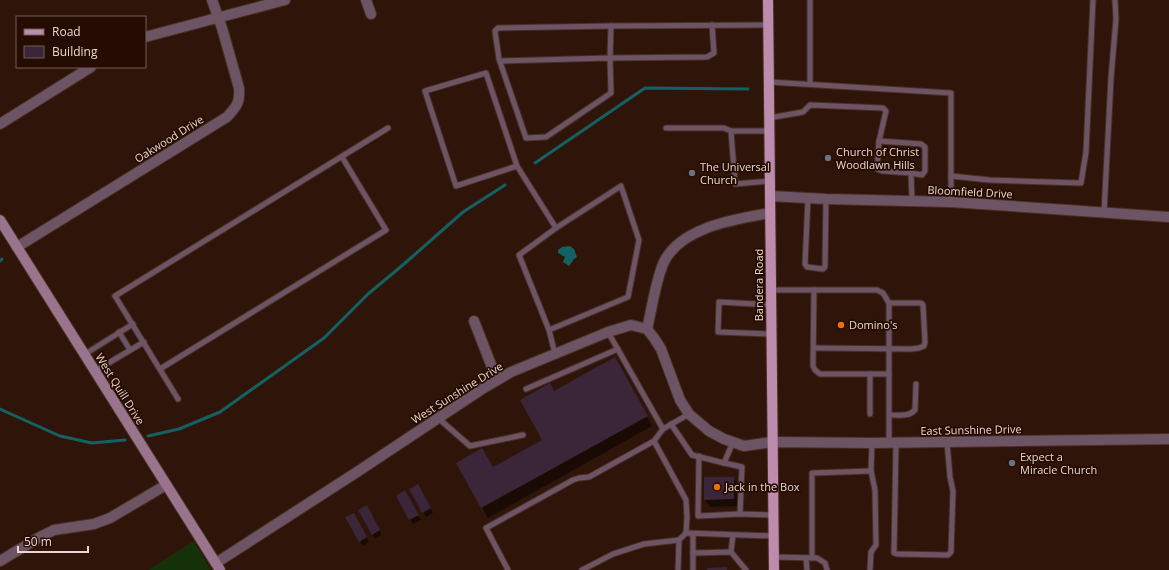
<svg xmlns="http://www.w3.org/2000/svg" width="1169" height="570" viewBox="0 0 1169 570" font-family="'Open Sans',sans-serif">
	<rect width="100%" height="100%" fill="#2f1509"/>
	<path fill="#153109" d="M 194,541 L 211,570 L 148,570 Z"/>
	<path fill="#146163" d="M 570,246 L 574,249 L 577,257 L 574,259 L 569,266 L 563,262 L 565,257 L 558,253 L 558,250 L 562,247 Z"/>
	<g fill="#0007">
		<path d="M 615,359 L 652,426 L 488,518 L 458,463 L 493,469 L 543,440 L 554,392 Z"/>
		<path d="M 733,478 L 738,485 L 738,506 L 710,507 L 705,500 Z"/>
		<path d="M 417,485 L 433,513 L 426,517 L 410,489 Z"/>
		<path d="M 405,492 L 421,520 L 413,524 L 397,496 Z"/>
		<path d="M 366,507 L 382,535 L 375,539 L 359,511 Z"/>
		<path d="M 354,514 L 369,542 L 363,546 L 347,518 Z"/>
	</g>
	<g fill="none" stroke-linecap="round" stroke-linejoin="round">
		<g stroke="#146163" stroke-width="3">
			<path d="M 535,163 L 645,88 L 748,89"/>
			<path d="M 0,261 L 2,259"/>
			<path d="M 0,409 L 60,436 L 92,443 L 125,440"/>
			<path d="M 148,436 L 179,429 L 220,412 L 324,338 L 368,294 L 404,264 L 463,212 L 505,185"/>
		</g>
	</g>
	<g fill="#3b2539">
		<path d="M 615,357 L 648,416 L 481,508 L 456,463 L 482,448 L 493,467 L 542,440 L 520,400 L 550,383 L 554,391 Z"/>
		<path d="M 704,477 L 734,477 L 734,499 L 704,500 Z"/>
		<path d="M 418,484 L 431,508 L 422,513 L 409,489 Z"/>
		<path d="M 405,490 L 419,515 L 409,520 L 396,496 Z"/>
		<path d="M 367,505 L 380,530 L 372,535 L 358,510 Z"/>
		<path d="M 354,513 L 367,537 L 359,542 L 345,517 Z"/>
		<path d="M 727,567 L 727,570 L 707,570 L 707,568 Z"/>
	</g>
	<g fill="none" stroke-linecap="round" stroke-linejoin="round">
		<defs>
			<g id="lane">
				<path d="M 810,0 L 810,84"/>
				<path d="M 712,25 L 714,53 L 707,57 L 610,58 L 611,26 C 663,26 716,25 768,25"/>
				<path d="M 500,61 L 610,58 L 611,93 L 546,137 L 526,138 L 499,59 L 495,31 L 498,28 L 611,26"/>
				<path d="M 769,82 L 951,93 L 951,202"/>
				<path d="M 769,118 L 803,112 L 810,105 L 883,108 L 886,111 L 879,141"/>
				<path d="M 666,128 L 724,128 L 731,131 L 735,184 L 770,181"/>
				<path d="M 731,131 L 769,131"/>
				<path d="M 517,166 L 456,186 L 425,91 L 486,73 L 517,166 L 556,228 L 621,186 L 639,240 L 628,297 L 549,330 L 555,354"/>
				<path d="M 911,173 L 882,171 L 877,169 L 879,141 L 921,144 L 925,147 L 925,171 L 922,175 L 911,173 L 912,201"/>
				<path d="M 951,176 L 989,180 L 1081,183 L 1086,152 L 1093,0"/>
				<path d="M 808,198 L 805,264 L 807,267 L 823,269 L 825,267 L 826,199"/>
				<path d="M 1104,213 L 1111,78 L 1116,19 L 1115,0"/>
				<path d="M 771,290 L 877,290 L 883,293 L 889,303 L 889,443"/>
				<path d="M 814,290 L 813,366 L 815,370 L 820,374 L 889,374"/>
				<path d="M 771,305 L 719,302 L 718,332 L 772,334"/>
				<path d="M 549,330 L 519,255 L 556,228"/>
				<path d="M 119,332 L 130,350"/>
				<path d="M 608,332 L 663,429"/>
				<path d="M 814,348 L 911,349 L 919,348 L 924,346 L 925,342 L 923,305 L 921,303 L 889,303"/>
				<path d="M 85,354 L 133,324"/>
				<path d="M 160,369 L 386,230 L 342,157"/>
				<path d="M 95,371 L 144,342"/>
				<path d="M 526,389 L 618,349"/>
				<path d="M 178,399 L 115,296 L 388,128"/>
				<path d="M 870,414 L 870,374"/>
				<path d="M 890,415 C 898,415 909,417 915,410 L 916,384"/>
				<path d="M 438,418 L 470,446 L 523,435"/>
				<path d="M 671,424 L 692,455 L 724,463"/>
				<path d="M 654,441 L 686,500 L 687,517 L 686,533"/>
				<path d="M 733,442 L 724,463 L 742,467 L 740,514 L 774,515"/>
				<path d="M 896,443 L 894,553 L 897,554 L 948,555 L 951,552 L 953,491 L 950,477 L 947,442"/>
				<path d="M 699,456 L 698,516 L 740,514"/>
				<path d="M 731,552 L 733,535"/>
				<path d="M 693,553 L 693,534"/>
				<path d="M 774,557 L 817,558 L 825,563 L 827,570"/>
				<path d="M 806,558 L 807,570"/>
				<path d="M 812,558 L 812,473 L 871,471"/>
				<path d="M 508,570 L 486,528 L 573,480 L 579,478 L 589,477 L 654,441 L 663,429 L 689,414"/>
				<path d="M 582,570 L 613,554 L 644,544 L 679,540"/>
				<path d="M 678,570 L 679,540 L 686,533 L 774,536"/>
				<path d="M 693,570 L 693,553 L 731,552 L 746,570"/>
				<path d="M 870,570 L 871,552 L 876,545 L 875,490 L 871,471 L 872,443"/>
			</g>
			<g id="street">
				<path d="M 366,0 L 371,14"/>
				<path d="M 145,37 L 285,0"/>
				<path d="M 0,124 L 91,67"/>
				<path d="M 770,196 L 826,199 L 951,202 L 1169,217"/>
				<path d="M 17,247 L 227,117 C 237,106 240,103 239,88 L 222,28 L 212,0"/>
				<path d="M 474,321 L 497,380"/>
				<path d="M 647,329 C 652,308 655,284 663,264 C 679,227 736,219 770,213"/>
				<path d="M 0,561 L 40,537 L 54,530 L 94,524 L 110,518 L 166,485"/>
				<path d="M 216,563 L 357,472 L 482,389 L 511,372 L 608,332 L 631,325 L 647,329 L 654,338 L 661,349 L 680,400 L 689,414 L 709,431 L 724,439 L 744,446 L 772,442 L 872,443 L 1169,439"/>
			</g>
			<path id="secondary" d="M 0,220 L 220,570"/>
			<path id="primary" d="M 768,0 L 774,570"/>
		</defs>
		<use href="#lane" stroke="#493025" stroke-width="7"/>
		<use href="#street" stroke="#493025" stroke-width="12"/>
		<use href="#secondary" stroke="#493025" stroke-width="12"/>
		<use href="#primary" stroke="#493025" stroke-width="12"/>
		<use href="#lane" stroke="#6c5464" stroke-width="5"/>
		<use href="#street" stroke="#6c5464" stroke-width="10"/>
		<use href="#secondary" stroke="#9a738c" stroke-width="10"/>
		<use href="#primary" stroke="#bd8bac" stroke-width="10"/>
	</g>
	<g fill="#6b7280" stroke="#250c02" stroke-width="1.5">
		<circle cx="828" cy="158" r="4"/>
		<circle cx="692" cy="173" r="4"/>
		<circle cx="1012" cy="463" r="4"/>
	</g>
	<g fill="#e8710a" stroke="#250c02" stroke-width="1.5">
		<circle cx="841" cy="325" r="4"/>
		<circle cx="717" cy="487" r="4"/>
	</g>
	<g text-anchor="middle" stroke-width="3.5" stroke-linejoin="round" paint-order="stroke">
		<g font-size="11" fill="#e9d6ce" stroke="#250c02">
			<text transform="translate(169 139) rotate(-32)" y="4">Oakwood Drive</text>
			<text transform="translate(970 192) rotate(3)" y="4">Bloomfield Drive</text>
			<text transform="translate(759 285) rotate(-90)" y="4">Bandera Road</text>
			<text transform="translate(120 389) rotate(58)" y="4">West Quill Drive</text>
			<text transform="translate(457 393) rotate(-32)" y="4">West Sunshine Drive</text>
			<text transform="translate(971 430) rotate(-1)" y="4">East Sunshine Drive</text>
		</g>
		<g font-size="11" fill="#e9d6ce" stroke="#250c02" text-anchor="start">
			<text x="836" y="156">Church of Christ<tspan x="836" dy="13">Woodlawn Hills</tspan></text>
			<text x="700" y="171">The Universal<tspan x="700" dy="13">Church</tspan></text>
			<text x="849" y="329">Domino's</text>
			<text x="1020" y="461">Expect a<tspan x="1020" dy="13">Miracle Church</tspan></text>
			<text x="725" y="491">Jack in the Box</text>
		</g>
	</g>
	<rect x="16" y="16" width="130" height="52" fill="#250c02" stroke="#735d54"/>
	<rect x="24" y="29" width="20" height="6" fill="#bd8bac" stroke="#735d54"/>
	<text x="52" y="36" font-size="12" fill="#e9d6ce">Road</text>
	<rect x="24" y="46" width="20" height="12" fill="#3b2539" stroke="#735d54"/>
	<text x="52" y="56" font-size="12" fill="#e9d6ce">Building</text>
	<path d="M18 546v6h70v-6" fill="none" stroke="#e9d6ce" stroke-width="2"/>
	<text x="24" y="546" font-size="12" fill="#e9d6ce" stroke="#250c02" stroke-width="3" paint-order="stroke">50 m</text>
</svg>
